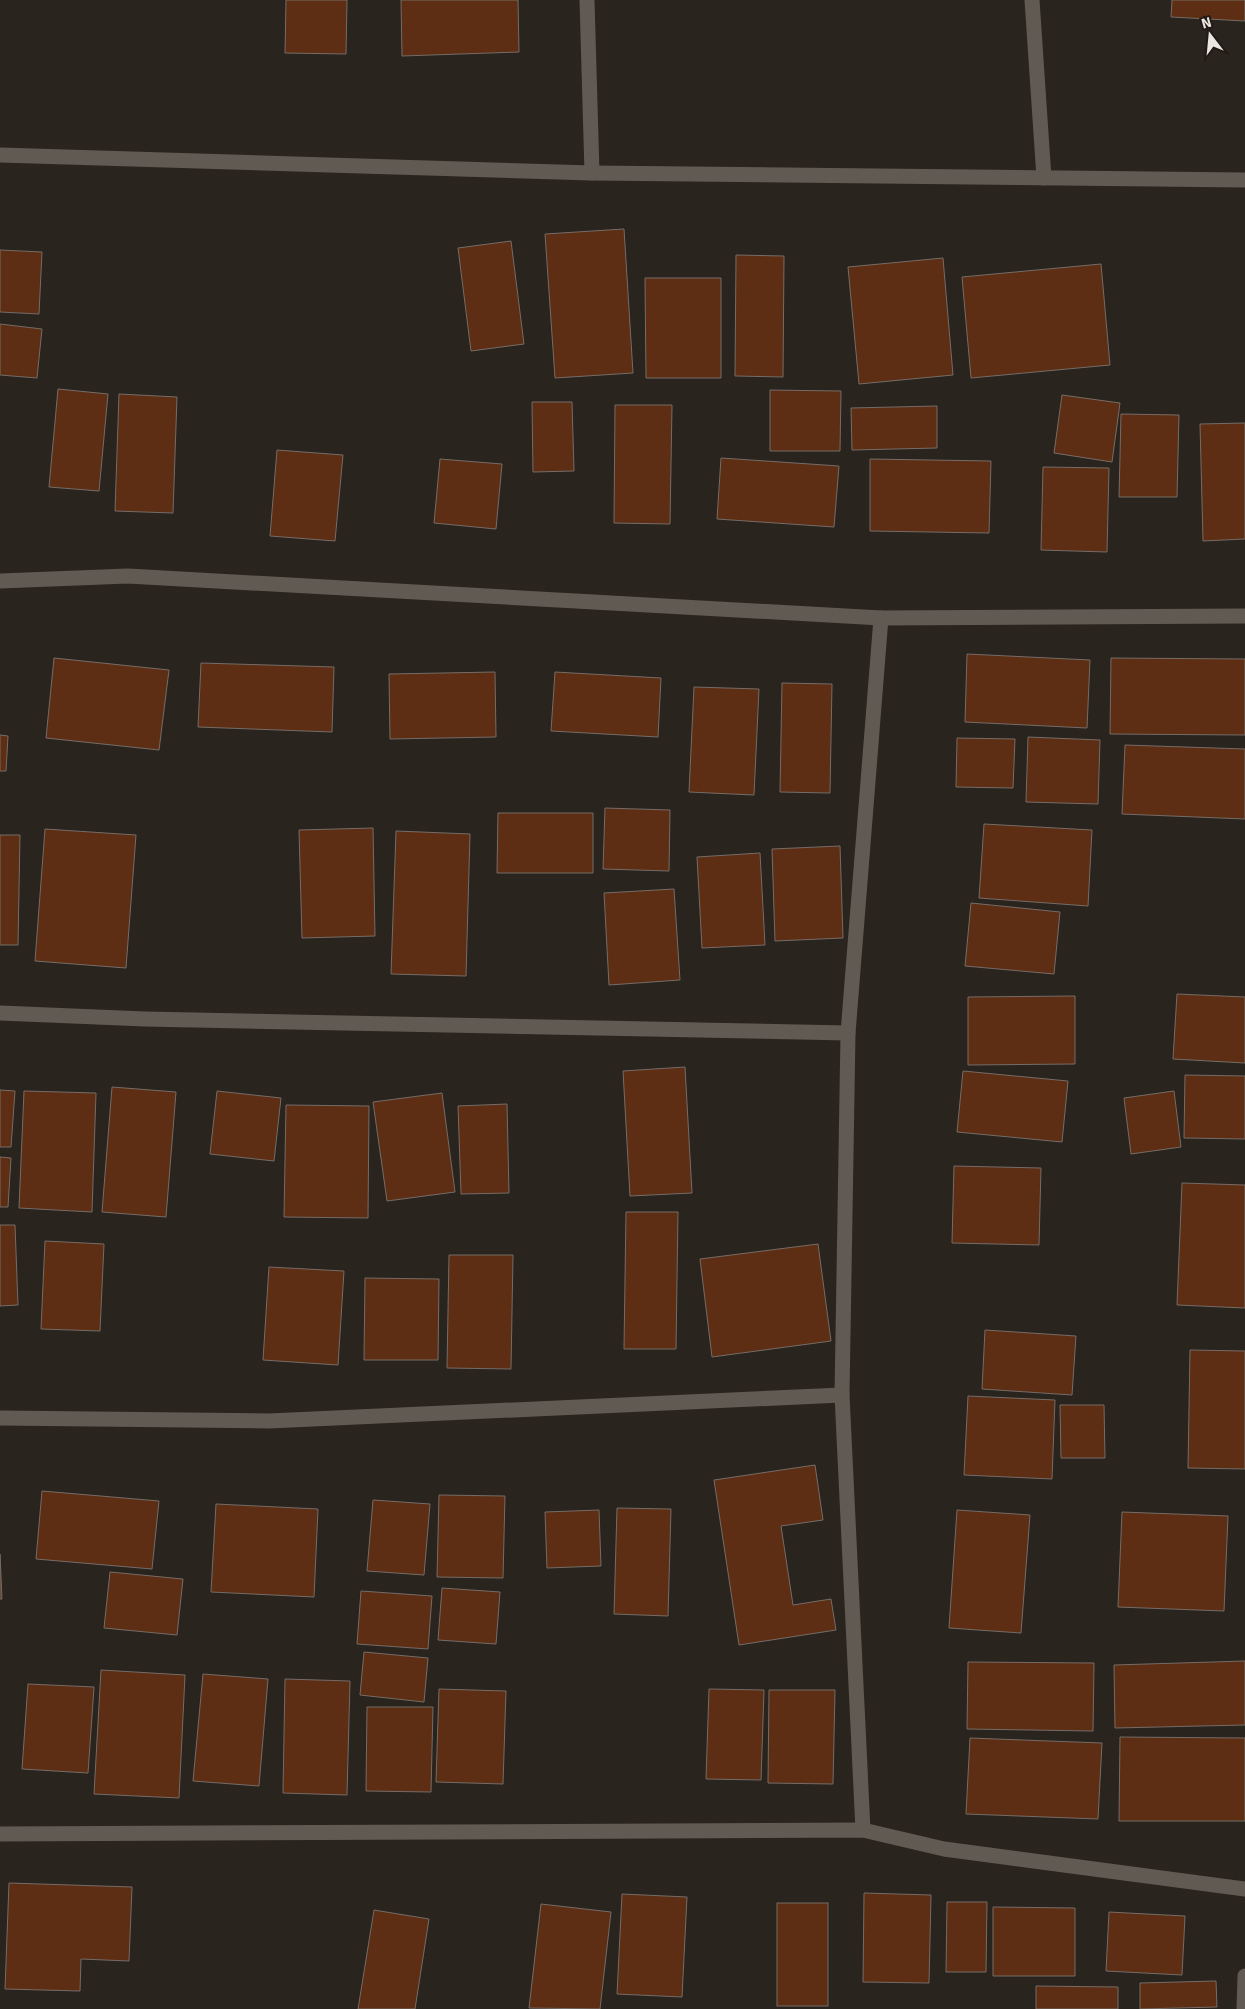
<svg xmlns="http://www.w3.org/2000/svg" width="1245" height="2009" viewBox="0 0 1245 2009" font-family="Signika,sans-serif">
	<rect width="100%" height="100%" fill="#2a241e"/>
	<g fill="#5d2e14" stroke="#756c67">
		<path d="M 286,0 L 347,0 L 346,54 L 285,53 Z"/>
		<path d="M 401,0 L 518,0 L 519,52 L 402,56 Z"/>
		<path d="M 1172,0 L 1245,0 L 1245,21 L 1171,17 Z"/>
		<path d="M 624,229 L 633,373 L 555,378 L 545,234 Z"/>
		<path d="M 511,241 L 524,344 L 471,351 L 458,248 Z"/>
		<path d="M 0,250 L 42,252 L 39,314 L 0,312 Z"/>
		<path d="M 736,255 L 784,256 L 783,377 L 735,376 Z"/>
		<path d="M 943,258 L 953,375 L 859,384 L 848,267 Z"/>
		<path d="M 1101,264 L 1110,365 L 971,378 L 962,277 Z"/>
		<path d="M 645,278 L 721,278 L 721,378 L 646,378 Z"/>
		<path d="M 0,324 L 42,329 L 37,378 L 0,375 Z"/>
		<path d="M 58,389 L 108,394 L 99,491 L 49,487 Z"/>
		<path d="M 770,390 L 841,391 L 840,451 L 770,451 Z"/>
		<path d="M 119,394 L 177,397 L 173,513 L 115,511 Z"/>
		<path d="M 1062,395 L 1120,403 L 1112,462 L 1054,453 Z"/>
		<path d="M 532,402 L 572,402 L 574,471 L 533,472 Z"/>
		<path d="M 615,405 L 672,405 L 670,524 L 614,523 Z"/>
		<path d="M 937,406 L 937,448 L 852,450 L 851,408 Z"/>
		<path d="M 1121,414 L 1179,415 L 1177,497 L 1119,497 Z"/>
		<path d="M 1245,423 L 1245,539 L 1203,541 L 1200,424 Z"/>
		<path d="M 277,450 L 343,455 L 335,541 L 270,536 Z"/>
		<path d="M 721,458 L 839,466 L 834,527 L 717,519 Z"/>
		<path d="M 440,459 L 502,464 L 496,529 L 434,523 Z"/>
		<path d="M 870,459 L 991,461 L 989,533 L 870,531 Z"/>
		<path d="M 1043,467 L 1109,468 L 1107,552 L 1041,550 Z"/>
		<path d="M 967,654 L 1090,660 L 1087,728 L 965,722 Z"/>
		<path d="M 54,658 L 169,670 L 159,750 L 46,738 Z"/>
		<path d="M 1111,658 L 1245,659 L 1245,735 L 1110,734 Z"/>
		<path d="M 201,663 L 334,667 L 332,732 L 198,727 Z"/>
		<path d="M 495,672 L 496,737 L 390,739 L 389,674 Z"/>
		<path d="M 555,672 L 661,678 L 658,737 L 551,731 Z"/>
		<path d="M 782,683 L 832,684 L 830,793 L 780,792 Z"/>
		<path d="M 694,687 L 759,689 L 754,795 L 689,792 Z"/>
		<path d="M 0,735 L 8,736 L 6,771 L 0,771 Z"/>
		<path d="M 1028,737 L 1100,740 L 1098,804 L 1026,802 Z"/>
		<path d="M 957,738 L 1015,739 L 1013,788 L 956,787 Z"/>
		<path d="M 1125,745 L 1245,749 L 1245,819 L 1122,814 Z"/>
		<path d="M 605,808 L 670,810 L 669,871 L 603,869 Z"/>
		<path d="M 498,813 L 593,813 L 593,873 L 497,873 Z"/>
		<path d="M 984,824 L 1092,830 L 1088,906 L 979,898 Z"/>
		<path d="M 373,828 L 375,936 L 302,938 L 299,830 Z"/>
		<path d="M 45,829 L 136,835 L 126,968 L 35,961 Z"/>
		<path d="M 396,831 L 470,834 L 466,976 L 391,974 Z"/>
		<path d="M 0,835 L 20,835 L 18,945 L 0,945 Z"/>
		<path d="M 840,846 L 843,938 L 775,941 L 772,849 Z"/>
		<path d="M 760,853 L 765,945 L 702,948 L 697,857 Z"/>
		<path d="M 674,889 L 680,980 L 609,985 L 604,893 Z"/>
		<path d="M 971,903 L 1060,912 L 1054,974 L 965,966 Z"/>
		<path d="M 1177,994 L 1245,997 L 1245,1063 L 1173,1059 Z"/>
		<path d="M 1075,996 L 1075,1064 L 968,1065 L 968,997 Z"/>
		<path d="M 685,1067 L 692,1193 L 630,1196 L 623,1071 Z"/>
		<path d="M 963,1071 L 1068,1081 L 1062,1142 L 957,1132 Z"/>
		<path d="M 1185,1075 L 1245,1076 L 1245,1139 L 1184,1138 Z"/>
		<path d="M 112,1087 L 176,1092 L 166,1217 L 102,1212 Z"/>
		<path d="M 0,1090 L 15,1091 L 11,1147 L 0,1147 Z"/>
		<path d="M 24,1091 L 96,1093 L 92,1212 L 19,1208 Z"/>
		<path d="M 217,1091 L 281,1098 L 274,1161 L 210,1154 Z"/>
		<path d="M 1174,1091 L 1181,1147 L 1131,1154 L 1124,1098 Z"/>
		<path d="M 442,1093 L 455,1192 L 387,1201 L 373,1102 Z"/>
		<path d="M 507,1104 L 509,1193 L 461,1194 L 458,1106 Z"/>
		<path d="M 286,1105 L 369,1106 L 368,1218 L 284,1217 Z"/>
		<path d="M 0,1157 L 11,1158 L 8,1207 L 0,1207 Z"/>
		<path d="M 954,1166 L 1041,1168 L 1039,1245 L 952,1243 Z"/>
		<path d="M 1182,1183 L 1245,1185 L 1245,1308 L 1177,1305 Z"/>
		<path d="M 626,1212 L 678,1212 L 676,1349 L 624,1349 Z"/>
		<path d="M 0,1225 L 15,1225 L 18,1305 L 0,1306 Z"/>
		<path d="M 45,1241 L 104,1244 L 100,1331 L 41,1329 Z"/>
		<path d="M 818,1244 L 831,1341 L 712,1357 L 700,1259 Z"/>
		<path d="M 449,1255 L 513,1255 L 511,1369 L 447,1368 Z"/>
		<path d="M 269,1267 L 344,1271 L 338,1365 L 263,1360 Z"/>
		<path d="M 365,1278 L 439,1279 L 438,1360 L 364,1360 Z"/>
		<path d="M 985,1330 L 1076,1336 L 1072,1395 L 982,1389 Z"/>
		<path d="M 1190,1350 L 1245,1351 L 1245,1469 L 1188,1468 Z"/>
		<path d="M 968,1396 L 1055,1400 L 1052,1479 L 964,1475 Z"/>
		<path d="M 1060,1405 L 1104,1405 L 1105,1458 L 1061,1458 Z"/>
		<path d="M 815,1465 L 823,1520 L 781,1526 L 793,1605 L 831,1599 L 836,1630 L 739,1645 L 714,1480 Z"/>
		<path d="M 42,1491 L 159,1501 L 152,1569 L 36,1559 Z"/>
		<path d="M 439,1495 L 505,1496 L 503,1578 L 437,1577 Z"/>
		<path d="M 373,1500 L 430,1504 L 424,1575 L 367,1571 Z"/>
		<path d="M 216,1504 L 318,1509 L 314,1597 L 211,1592 Z"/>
		<path d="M 617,1508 L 671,1509 L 668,1616 L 614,1614 Z"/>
		<path d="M 599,1510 L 601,1566 L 547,1568 L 545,1512 Z"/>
		<path d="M 957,1510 L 1030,1515 L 1021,1633 L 949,1628 Z"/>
		<path d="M 1122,1512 L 1228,1516 L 1224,1611 L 1118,1607 Z"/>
		<path d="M 0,1554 L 2,1599 L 0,1599 Z"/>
		<path d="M 110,1572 L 183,1579 L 177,1635 L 104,1628 Z"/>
		<path d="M 442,1588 L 500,1592 L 496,1644 L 438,1640 Z"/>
		<path d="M 361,1591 L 432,1596 L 428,1649 L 357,1644 Z"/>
		<path d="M 364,1652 L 428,1658 L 424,1702 L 360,1695 Z"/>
		<path d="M 1245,1661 L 1245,1725 L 1115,1728 L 1114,1665 Z"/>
		<path d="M 968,1662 L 1094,1663 L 1093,1731 L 967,1729 Z"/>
		<path d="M 101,1670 L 185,1675 L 179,1798 L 94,1794 Z"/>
		<path d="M 203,1674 L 268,1679 L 259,1786 L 193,1781 Z"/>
		<path d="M 285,1679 L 350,1681 L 347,1795 L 283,1793 Z"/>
		<path d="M 28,1684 L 94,1687 L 88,1773 L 22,1769 Z"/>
		<path d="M 439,1689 L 506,1691 L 503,1784 L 436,1782 Z"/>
		<path d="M 709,1689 L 764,1690 L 761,1780 L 706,1779 Z"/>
		<path d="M 769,1690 L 835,1690 L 833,1784 L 768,1783 Z"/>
		<path d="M 367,1707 L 433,1707 L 431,1792 L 366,1791 Z"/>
		<path d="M 1120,1737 L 1245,1738 L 1245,1821 L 1119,1821 Z"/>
		<path d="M 970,1738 L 1102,1743 L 1098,1819 L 966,1814 Z"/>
		<path d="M 9,1883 L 132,1887 L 129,1961 L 81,1959 L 80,1991 L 5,1989 Z"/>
		<path d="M 864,1893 L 931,1895 L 929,1983 L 863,1982 Z"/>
		<path d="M 622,1894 L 687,1897 L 682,1997 L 617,1994 Z"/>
		<path d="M 947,1902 L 987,1902 L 986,1972 L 946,1972 Z"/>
		<rect x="777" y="1903" width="51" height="103"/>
		<path d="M 541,1904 L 611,1912 L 600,2009 L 529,2008 Z"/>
		<path d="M 993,1907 L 1075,1908 L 1075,1976 L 993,1976 Z"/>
		<path d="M 374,1910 L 429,1919 L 415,2009 L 358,2009 Z"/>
		<path d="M 1109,1912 L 1185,1916 L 1182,1975 L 1106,1971 Z"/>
		<path d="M 1216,1981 L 1217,2007 L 1140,2009 L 1140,1983 Z"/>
		<path d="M 1036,1986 L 1118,1987 L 1118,2009 L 1036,2009 Z"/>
	</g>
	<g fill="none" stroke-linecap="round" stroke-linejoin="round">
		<g stroke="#615a53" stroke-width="15">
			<path d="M 587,0 L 592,173"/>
			<path d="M 1032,0 L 1044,178"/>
			<path d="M 0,155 L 592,173 L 1245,180"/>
			<path d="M 0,581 L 128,576 L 881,618 L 1245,616"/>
			<path d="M 0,1013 L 145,1019 L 848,1033"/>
			<path d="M 0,1418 L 269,1421 L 842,1395"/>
			<path d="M 863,1830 L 842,1395 L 848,1033 L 881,618"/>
			<path d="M 0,1834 L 863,1830 L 944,1849 L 1245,1889"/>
			<path d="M 1244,2009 L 1245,1976"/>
		</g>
	</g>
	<g transform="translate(1210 35) rotate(344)" stroke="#211a15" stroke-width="4" paint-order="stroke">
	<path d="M0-4L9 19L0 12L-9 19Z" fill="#eae6e2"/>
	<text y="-8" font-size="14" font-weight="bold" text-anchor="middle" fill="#eae6e2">N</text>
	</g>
</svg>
